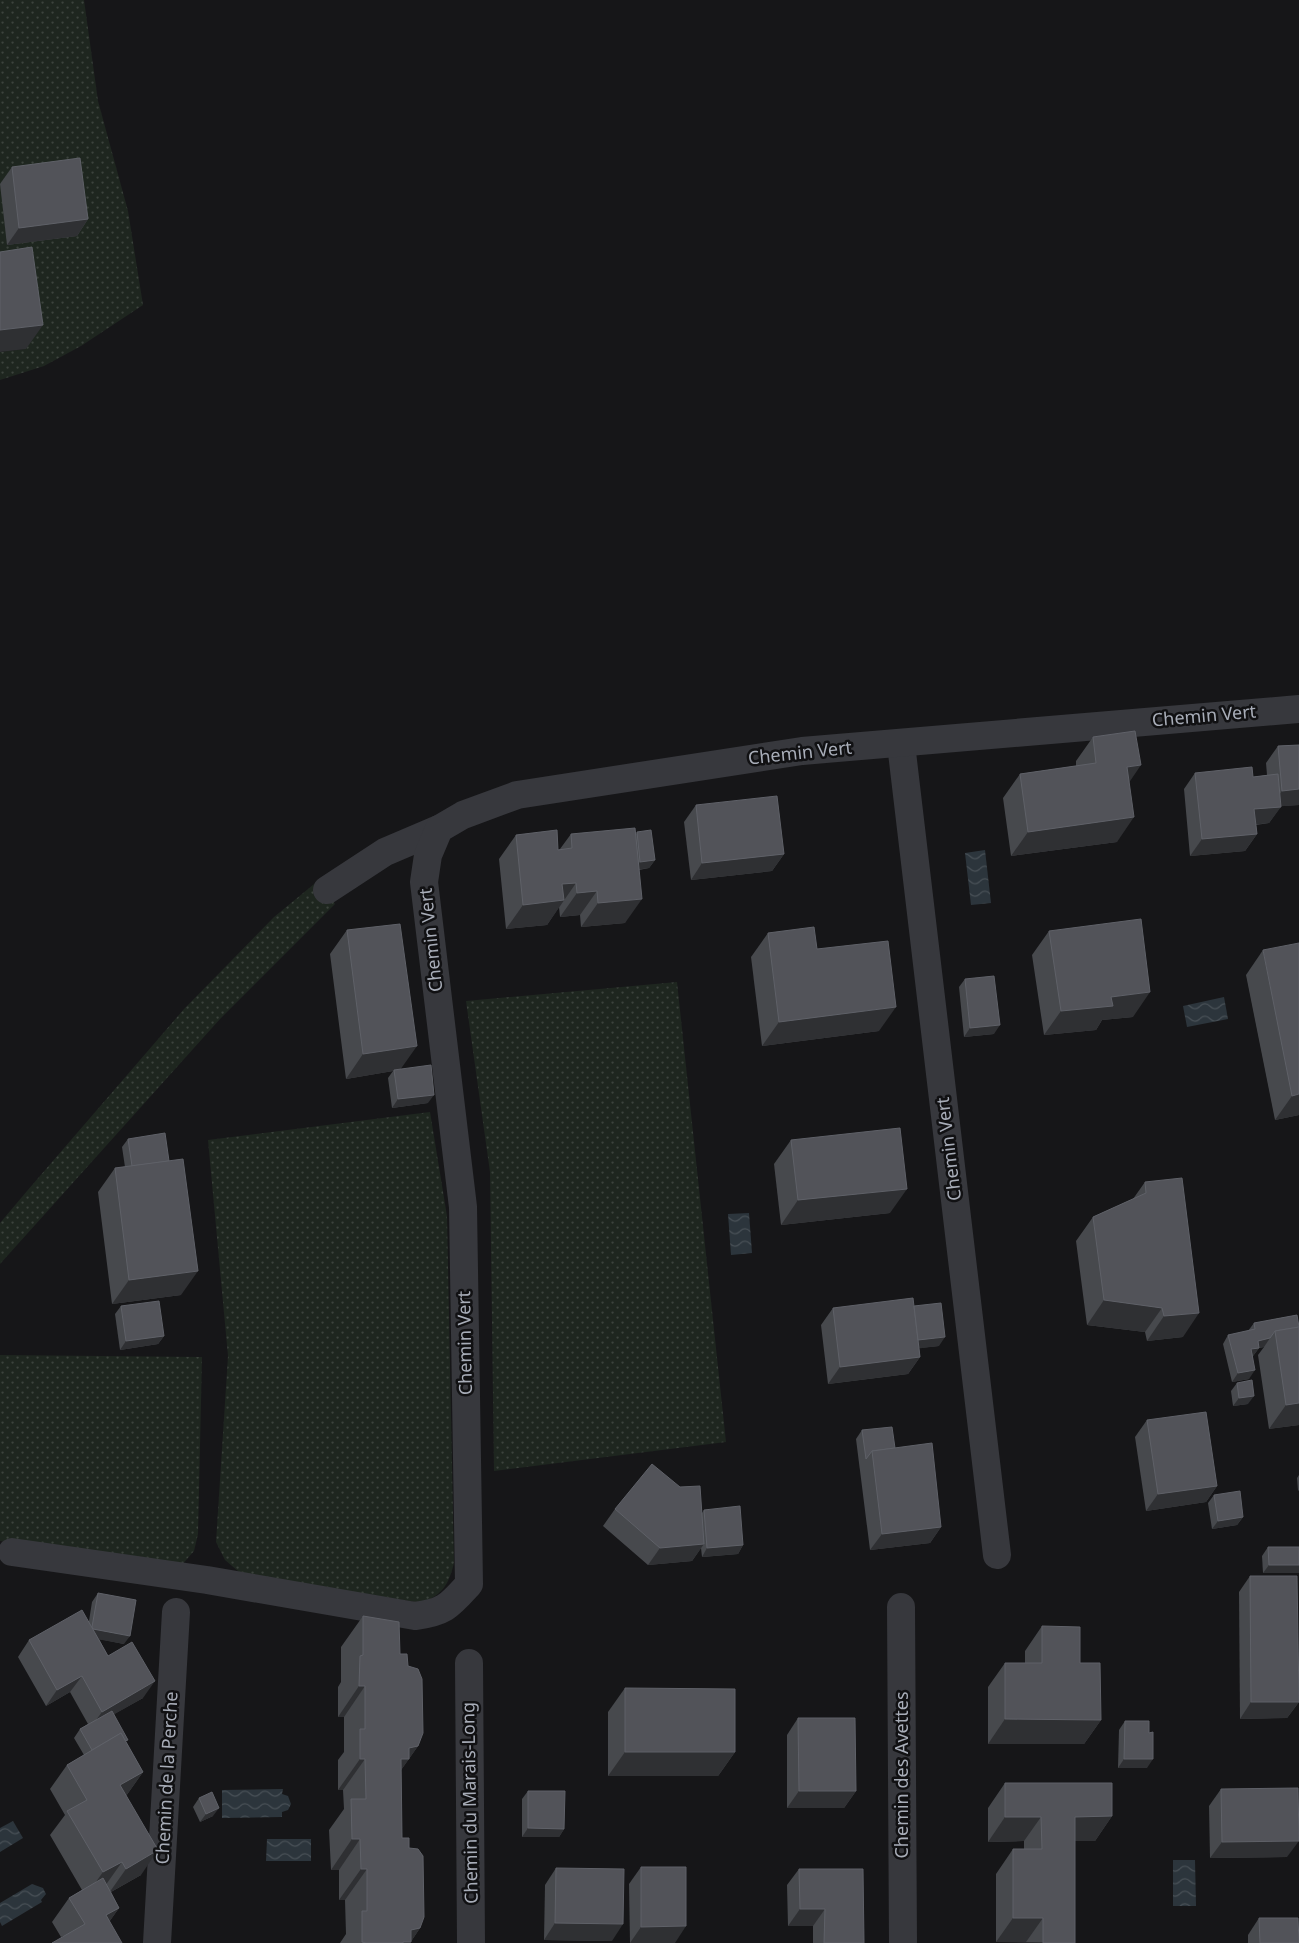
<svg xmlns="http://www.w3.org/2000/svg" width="1299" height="1943" viewBox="0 0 1299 1943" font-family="'Noto Sans',sans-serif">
	<defs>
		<pattern id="grass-dots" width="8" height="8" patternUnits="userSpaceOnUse" patternTransform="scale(1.25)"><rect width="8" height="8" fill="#1e261f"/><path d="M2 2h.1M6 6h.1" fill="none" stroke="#3c433d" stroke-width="1.8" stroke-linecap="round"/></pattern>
		<pattern id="water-waves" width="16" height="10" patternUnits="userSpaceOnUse" patternTransform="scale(1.25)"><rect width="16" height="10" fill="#2c353c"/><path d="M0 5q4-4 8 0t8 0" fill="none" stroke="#485056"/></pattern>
	</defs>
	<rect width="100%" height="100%" fill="#161618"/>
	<g fill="url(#grass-dots)">
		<path d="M 0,0 L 84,0 L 98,101 L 128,211 L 143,305 L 81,346 L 44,366 L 0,380 L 0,352 L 25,349 L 0,273 Z"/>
		<path d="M 319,880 L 335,904 L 220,1019 L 0,1264 L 0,1223 L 27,1191 L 184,1009 L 274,917 Z"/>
		<path d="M 677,982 L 726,1442 L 494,1471 L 490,1172 L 466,1001 Z"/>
		<path d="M 430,1112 L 447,1216 L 454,1563 C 448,1586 443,1593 423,1603 L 245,1577 L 225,1560 L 216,1542 L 228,1356 L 208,1140 Z"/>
		<path d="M 0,1355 L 202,1357 L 198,1534 L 194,1551 L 180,1567 L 0,1541 Z"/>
	</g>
	<g fill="url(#water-waves)">
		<path d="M 985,850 L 991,903 L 971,905 L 965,853 Z"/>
		<path d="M 1224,997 L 1228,1019 L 1187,1027 L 1183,1006 Z"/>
		<path d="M 749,1213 L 752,1253 L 731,1255 L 728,1214 Z"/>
		<path d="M 283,1789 L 282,1794 L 288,1796 L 291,1804 L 288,1810 L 282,1812 L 282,1817 L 222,1818 L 222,1790 Z"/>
		<path d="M 13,1821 L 23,1838 L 0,1852 L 0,1828 Z"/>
		<path d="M 267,1839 L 311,1839 L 311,1861 L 266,1861 Z"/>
		<path d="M 1173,1860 L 1195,1860 L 1196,1906 L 1173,1906 Z"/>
		<path d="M 32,1884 L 43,1888 L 46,1894 L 41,1900 L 42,1902 L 2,1926 L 0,1922 L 0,1903 Z"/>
	</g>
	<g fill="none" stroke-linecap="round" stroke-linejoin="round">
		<g stroke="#37383d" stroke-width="28">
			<path d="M 901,744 L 997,1555"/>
			<path d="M 327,890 L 385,852 L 439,829"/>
			<path d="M 12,1552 L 207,1580 L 415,1616 C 445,1612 449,1606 469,1584 L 463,1207 L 424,882 L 428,855 L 439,829 L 463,815 L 517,795 L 802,751 L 1299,709"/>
			<path d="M 901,1607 L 903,1943"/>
			<path d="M 469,1663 L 471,1943"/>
			<path d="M 157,1943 L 176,1612"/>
		</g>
	</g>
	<g fill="#47494d">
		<path d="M 12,167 L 88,219 L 77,236 L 7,245 L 0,184 Z"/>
		<path d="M 1093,737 L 1129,782 L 1117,842 L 1011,856 L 1003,798 L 1020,774 L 1076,766 L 1076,761 Z"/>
		<path d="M 1299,745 L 1299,805 L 1281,806 L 1269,823 L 1256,825 L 1257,834 L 1245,851 L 1190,856 L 1184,789 L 1195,773 L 1253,777 L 1267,775 L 1266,763 L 1278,746 Z"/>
		<path d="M 696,805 L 784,854 L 772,871 L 691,880 L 684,822 Z"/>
		<path d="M 637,832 L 655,860 L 649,868 L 639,870 L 625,923 L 581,927 L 580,915 L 560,917 L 559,907 L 547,925 L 506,929 L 499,859 L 516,835 L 558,850 L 560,849 L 571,834 L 636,834 Z"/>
		<path d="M 347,930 L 401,1069 L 428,1103 L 392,1108 L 388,1078 L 393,1071 L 346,1079 L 330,954 Z"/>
		<path d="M 1049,931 L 1133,1017 L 1102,1020 L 1096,1030 L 1044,1035 L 1032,955 Z"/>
		<path d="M 768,933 L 817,949 L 879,1031 L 762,1046 L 751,957 Z"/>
		<path d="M 1263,950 L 1299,1115 L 1275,1120 L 1246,975 Z"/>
		<path d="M 965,979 L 994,1034 L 964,1037 L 959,987 Z"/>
		<path d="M 128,1139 L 169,1161 L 181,1295 L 112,1304 L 98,1192 L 115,1168 L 125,1167 L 122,1147 Z"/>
		<path d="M 791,1140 L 890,1213 L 781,1225 L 774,1164 Z"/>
		<path d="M 1145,1182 L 1183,1337 L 1147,1341 L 1145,1332 L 1087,1325 L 1076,1241 L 1093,1217 L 1133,1199 Z"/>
		<path d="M 121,1306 L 164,1336 L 158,1344 L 120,1350 L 115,1314 Z"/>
		<path d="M 914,1306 L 939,1346 L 919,1348 L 920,1357 L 908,1374 L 828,1384 L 821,1325 L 833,1308 Z"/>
		<path d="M 1297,1315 L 1299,1425 L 1269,1429 L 1258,1355 L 1264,1347 L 1259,1348 L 1253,1356 L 1249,1379 L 1232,1382 L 1223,1344 L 1228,1335 L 1248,1331 L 1254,1323 Z"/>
		<path d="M 1237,1383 L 1248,1404 L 1233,1406 L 1231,1391 Z"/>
		<path d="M 1147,1420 L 1217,1486 L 1206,1502 L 1146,1511 L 1135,1437 Z"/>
		<path d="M 862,1430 L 895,1448 L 941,1527 L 930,1543 L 870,1550 L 856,1439 Z"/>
		<path d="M 1299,1475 L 1299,1490 L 1298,1491 L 1297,1478 Z"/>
		<path d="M 1214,1495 L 1243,1517 L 1237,1525 L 1212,1529 L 1208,1503 Z"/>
		<path d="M 615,1509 L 702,1513 L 704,1510 L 743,1545 L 738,1554 L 702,1557 L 701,1548 L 692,1561 L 648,1565 L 603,1526 Z"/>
		<path d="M 1268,1547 L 1299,1547 L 1299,1573 L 1263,1573 L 1262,1556 Z"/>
		<path d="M 1250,1576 L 1299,1702 L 1287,1718 L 1240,1719 L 1239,1592 Z"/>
		<path d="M 98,1593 L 124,1644 L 99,1639 L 108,1656 L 143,1698 L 114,1714 L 126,1742 L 143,1772 L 126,1796 L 141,1875 L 111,1892 L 119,1908 L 109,1922 L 61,1937 L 52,1922 L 69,1898 L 82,1890 L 50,1835 L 65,1815 L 50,1789 L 67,1765 L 84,1755 L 74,1738 L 80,1729 L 88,1724 L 70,1692 L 46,1706 L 18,1657 L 29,1640 L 89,1621 L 92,1602 Z"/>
		<path d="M 363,1616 L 400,1654 L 408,1666 L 418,1746 L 401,1770 L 402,1838 L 409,1848 L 420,1928 L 410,1943 L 340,1943 L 346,1934 L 345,1900 L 339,1900 L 339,1870 L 331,1870 L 329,1830 L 344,1809 L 343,1790 L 338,1790 L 338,1760 L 344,1752 L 344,1717 L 338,1717 L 338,1687 L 341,1682 L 341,1647 Z"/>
		<path d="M 1042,1626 L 1080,1663 L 1101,1720 L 1084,1744 L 988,1744 L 988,1687 L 1005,1663 L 1025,1663 L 1025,1651 Z"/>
		<path d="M 625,1688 L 735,1752 L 718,1776 L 608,1776 L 608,1712 Z"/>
		<path d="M 798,1718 L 856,1791 L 844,1808 L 787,1808 L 787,1735 Z"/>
		<path d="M 1125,1721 L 1147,1768 L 1118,1768 L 1119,1730 Z"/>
		<path d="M 1005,1783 L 1112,1816 L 1095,1841 L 1075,1841 L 1075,1943 L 996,1942 L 996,1874 L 1013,1849 L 1024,1849 L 1024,1841 L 988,1842 L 988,1808 Z"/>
		<path d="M 1221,1789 L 1287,1857 L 1210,1858 L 1209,1806 Z"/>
		<path d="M 528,1791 L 564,1829 L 559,1837 L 522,1837 L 522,1799 Z"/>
		<path d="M 199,1798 L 213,1816 L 200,1822 L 193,1807 Z"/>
		<path d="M 641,1867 L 675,1943 L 630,1943 L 629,1884 Z"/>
		<path d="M 556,1868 L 612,1941 L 544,1940 L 545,1885 Z"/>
		<path d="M 799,1869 L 864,1943 L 813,1943 L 813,1926 L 788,1926 L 787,1885 Z"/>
		<path d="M 1259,1918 L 1299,1943 L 1248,1943 L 1248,1935 Z"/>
	</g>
	<g fill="#2f3033">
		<path d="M 88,219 L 77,236 L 7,245 L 19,228 Z"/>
		<path d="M 43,325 L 26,349 L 0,352 L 0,330 Z"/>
		<path d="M 1141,765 L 1124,790 L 1127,767 Z"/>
		<path d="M 1299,789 L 1299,805 L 1270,807 L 1282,791 Z"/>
		<path d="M 1281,807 L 1269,823 L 1243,826 L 1254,809 Z"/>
		<path d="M 1134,817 L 1117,842 L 1011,856 L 1028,832 Z"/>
		<path d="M 1257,834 L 1245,851 L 1190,856 L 1202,839 Z"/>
		<path d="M 784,854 L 772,871 L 691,880 L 702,863 Z"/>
		<path d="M 655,860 L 649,868 L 635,870 L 640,862 Z"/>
		<path d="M 576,883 L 547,925 L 506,929 L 523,905 L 562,884 Z"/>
		<path d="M 597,891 L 580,915 L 560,917 L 577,893 Z"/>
		<path d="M 642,899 L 625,923 L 581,927 L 598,903 Z"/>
		<path d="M 1150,992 L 1133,1017 L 1102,1020 L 1096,1030 L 1044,1035 L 1061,1011 L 1111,997 Z"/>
		<path d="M 896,1007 L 879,1031 L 762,1046 L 779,1022 Z"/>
		<path d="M 1000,1025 L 994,1034 L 964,1037 L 970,1028 Z"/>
		<path d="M 417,1046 L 400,1070 L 394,1070 L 393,1071 L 346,1079 L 363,1054 Z"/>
		<path d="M 1299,1094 L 1299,1115 L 1275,1120 L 1292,1096 Z"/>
		<path d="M 434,1095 L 428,1103 L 392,1108 L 398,1099 Z"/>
		<path d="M 907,1189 L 890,1213 L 781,1225 L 798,1200 Z"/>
		<path d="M 198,1271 L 181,1295 L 112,1304 L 129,1280 Z"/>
		<path d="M 1104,1300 L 1162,1308 L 1145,1332 L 1087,1325 Z"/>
		<path d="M 1199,1313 L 1183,1337 L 1147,1341 L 1164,1316 Z"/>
		<path d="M 164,1336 L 158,1344 L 120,1350 L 126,1341 Z"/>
		<path d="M 945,1337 L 939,1346 L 906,1350 L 912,1341 Z"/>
		<path d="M 1270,1338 L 1264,1347 L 1252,1349 L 1258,1341 Z"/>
		<path d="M 1259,1348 L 1253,1356 L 1251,1349 Z"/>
		<path d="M 920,1357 L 908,1374 L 828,1384 L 840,1367 Z"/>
		<path d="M 1255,1370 L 1249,1379 L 1232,1382 L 1238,1373 Z"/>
		<path d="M 1254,1396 L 1248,1404 L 1233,1406 L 1239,1398 Z"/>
		<path d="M 1299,1403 L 1299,1425 L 1269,1429 L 1286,1405 Z"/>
		<path d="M 1217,1486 L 1206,1502 L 1146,1511 L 1158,1494 Z"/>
		<path d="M 1243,1517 L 1237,1525 L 1212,1529 L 1218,1521 Z"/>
		<path d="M 941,1527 L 930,1543 L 870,1550 L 882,1534 Z"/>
		<path d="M 704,1544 L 692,1561 L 648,1565 L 660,1548 Z"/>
		<path d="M 743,1545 L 738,1554 L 702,1557 L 707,1548 Z"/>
		<path d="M 1269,1565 L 1299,1565 L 1299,1573 L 1263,1573 Z"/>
		<path d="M 92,1629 L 130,1636 L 124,1644 L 86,1637 Z"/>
		<path d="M 82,1676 L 70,1692 L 46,1706 L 57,1690 Z"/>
		<path d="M 155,1681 L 143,1698 L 90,1728 L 102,1712 Z"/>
		<path d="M 359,1686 L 365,1686 L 344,1717 L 338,1717 Z"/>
		<path d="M 1251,1702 L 1299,1702 L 1287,1718 L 1240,1719 Z"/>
		<path d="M 1005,1719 L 1101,1720 L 1084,1744 L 988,1744 Z"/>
		<path d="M 418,1746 L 387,1790 L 380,1790 L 409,1748 Z"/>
		<path d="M 625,1752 L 735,1752 L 718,1776 L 608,1776 Z"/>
		<path d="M 360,1759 L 365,1759 L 343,1790 L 338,1790 Z"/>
		<path d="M 1124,1759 L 1153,1759 L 1147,1768 L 1118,1768 Z"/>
		<path d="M 143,1772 L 126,1796 L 120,1785 Z"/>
		<path d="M 799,1791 L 856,1791 L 844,1808 L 787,1808 Z"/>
		<path d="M 219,1808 L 213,1816 L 200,1822 L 206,1814 Z"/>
		<path d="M 1112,1816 L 1095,1841 L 1058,1841 L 1075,1817 Z"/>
		<path d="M 1005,1817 L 1041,1817 L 1024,1841 L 988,1842 Z"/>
		<path d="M 528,1828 L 564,1829 L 559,1837 L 522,1837 Z"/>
		<path d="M 352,1839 L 360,1839 L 339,1870 L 331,1870 Z"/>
		<path d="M 1299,1841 L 1287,1857 L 1210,1858 L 1222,1842 Z"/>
		<path d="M 158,1850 L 141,1875 L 109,1893 L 126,1869 Z"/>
		<path d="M 122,1862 L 105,1886 L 86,1896 L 103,1872 Z"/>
		<path d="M 361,1869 L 367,1869 L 345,1900 L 339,1900 Z"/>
		<path d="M 119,1908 L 102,1932 L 106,1915 Z"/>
		<path d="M 800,1909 L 825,1909 L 813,1926 L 788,1926 Z"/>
		<path d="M 1013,1918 L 1043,1918 L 1026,1942 L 996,1942 Z"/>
		<path d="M 555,1923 L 623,1924 L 612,1941 L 544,1940 Z"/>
		<path d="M 686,1926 L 675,1943 L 630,1943 L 641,1927 Z"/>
		<path d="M 420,1928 L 410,1943 L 402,1943 L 411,1930 Z"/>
	</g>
	<g fill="#525359" stroke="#5f6168">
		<path d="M 80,158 L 88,219 L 19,228 L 12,167 Z"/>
		<path d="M 32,247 L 43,325 L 0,330 L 0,252 Z"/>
		<path d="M 1135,731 L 1141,765 L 1127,767 L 1134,817 L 1028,832 L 1020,774 L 1096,763 L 1093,737 Z"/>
		<path d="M 1299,745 L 1299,789 L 1282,791 L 1278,746 Z"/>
		<path d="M 1252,767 L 1253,777 L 1278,774 L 1281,807 L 1254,809 L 1257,834 L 1202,839 L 1195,773 Z"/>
		<path d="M 777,796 L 784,854 L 702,863 L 696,805 Z"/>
		<path d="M 635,828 L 642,899 L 598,903 L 597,891 L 577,893 L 576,883 L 562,884 L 564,900 L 523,905 L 516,835 L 557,830 L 558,850 L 572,848 L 571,834 Z"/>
		<path d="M 651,830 L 655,860 L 640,862 L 637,832 Z"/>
		<path d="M 1141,919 L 1150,992 L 1111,997 L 1113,1006 L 1061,1011 L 1049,931 Z"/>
		<path d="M 400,924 L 417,1046 L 363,1054 L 347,930 Z"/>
		<path d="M 814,927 L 817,949 L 888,941 L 896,1007 L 779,1022 L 768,933 Z"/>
		<path d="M 1299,943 L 1299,1094 L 1292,1096 L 1263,950 Z"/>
		<path d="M 994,976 L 1000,1025 L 970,1028 L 965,979 Z"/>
		<path d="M 431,1065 L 434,1095 L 398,1099 L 394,1070 Z"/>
		<path d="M 900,1128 L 907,1189 L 798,1200 L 791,1140 Z"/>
		<path d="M 165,1133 L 169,1161 L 132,1166 L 128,1139 Z"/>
		<path d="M 183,1159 L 198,1271 L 129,1280 L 115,1168 Z"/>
		<path d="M 1182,1178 L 1199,1313 L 1164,1316 L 1162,1308 L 1104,1300 L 1093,1217 L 1146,1193 L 1145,1182 Z"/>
		<path d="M 913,1298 L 920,1357 L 840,1367 L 833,1308 Z"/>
		<path d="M 159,1301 L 164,1336 L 126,1341 L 121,1306 Z"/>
		<path d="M 941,1303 L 945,1337 L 918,1340 L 914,1306 Z"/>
		<path d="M 1297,1315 L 1299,1327 L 1275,1331 L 1270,1338 L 1258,1341 L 1259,1348 L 1251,1349 L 1255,1370 L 1238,1373 L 1228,1335 L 1255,1329 L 1254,1323 Z"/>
		<path d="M 1299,1327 L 1299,1403 L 1286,1405 L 1275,1331 Z"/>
		<path d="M 1252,1380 L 1254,1396 L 1239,1398 L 1237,1383 Z"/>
		<path d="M 1206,1412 L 1217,1486 L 1158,1494 L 1147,1420 Z"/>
		<path d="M 892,1427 L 895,1448 L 872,1451 L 866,1459 L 862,1430 Z"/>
		<path d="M 932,1443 L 941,1527 L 882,1534 L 872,1451 Z"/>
		<path d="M 652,1464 L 680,1487 L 700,1486 L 704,1544 L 660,1548 L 615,1509 Z"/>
		<path d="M 1240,1491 L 1243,1517 L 1218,1521 L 1214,1495 Z"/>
		<path d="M 740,1506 L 743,1545 L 707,1548 L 704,1510 Z"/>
		<path d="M 1268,1547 L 1299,1547 L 1299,1565 L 1269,1565 Z"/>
		<path d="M 1250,1576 L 1297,1576 L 1299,1702 L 1251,1702 Z"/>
		<path d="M 98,1593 L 136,1600 L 130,1636 L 93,1629 L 92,1627 Z"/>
		<path d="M 82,1610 L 108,1656 L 132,1642 L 155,1681 L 102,1712 L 82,1676 L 57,1690 L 29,1640 Z"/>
		<path d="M 363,1616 L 399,1622 L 400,1654 L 407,1654 L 408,1666 L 418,1669 L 422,1679 L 423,1733 L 418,1746 L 409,1748 L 409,1759 L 401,1759 L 402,1838 L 409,1838 L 409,1848 L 418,1849 L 423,1856 L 424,1917 L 420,1928 L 411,1930 L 411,1942 L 403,1942 L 403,1943 L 366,1943 L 362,1942 L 362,1911 L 367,1911 L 367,1869 L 361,1869 L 360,1839 L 352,1839 L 351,1799 L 366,1799 L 365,1759 L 360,1759 L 360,1729 L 365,1729 L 365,1686 L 359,1686 L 360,1656 L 363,1655 Z"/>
		<path d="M 1042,1626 L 1080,1627 L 1080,1663 L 1100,1663 L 1101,1720 L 1005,1719 L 1005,1663 L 1042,1663 Z"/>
		<path d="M 625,1688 L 735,1689 L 735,1752 L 625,1752 Z"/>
		<path d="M 112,1711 L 128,1740 L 125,1741 L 121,1733 L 92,1750 L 80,1729 Z"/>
		<path d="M 798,1718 L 855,1718 L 856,1791 L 799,1791 Z"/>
		<path d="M 1125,1721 L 1149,1721 L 1149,1733 L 1153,1732 L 1153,1759 L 1124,1759 Z"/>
		<path d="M 121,1733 L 143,1772 L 120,1785 L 158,1850 L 126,1869 L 122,1862 L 103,1872 L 67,1811 L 87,1800 L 67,1765 Z"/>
		<path d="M 1005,1783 L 1112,1783 L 1112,1816 L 1075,1817 L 1075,1943 L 1043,1943 L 1043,1918 L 1013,1918 L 1013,1849 L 1042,1849 L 1041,1817 L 1005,1817 Z"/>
		<path d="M 1298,1788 L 1299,1841 L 1222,1842 L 1221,1789 Z"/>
		<path d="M 528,1791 L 565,1791 L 564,1829 L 528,1828 Z"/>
		<path d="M 212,1792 L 219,1808 L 206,1814 L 199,1798 Z"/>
		<path d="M 641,1867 L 686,1867 L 686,1926 L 641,1927 Z"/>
		<path d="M 556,1868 L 624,1869 L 623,1924 L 555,1923 Z"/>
		<path d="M 799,1869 L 863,1869 L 864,1943 L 824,1943 L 825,1909 L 800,1909 Z"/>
		<path d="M 103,1878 L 119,1908 L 106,1915 L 122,1943 L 52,1943 L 85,1924 L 69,1898 Z"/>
		<path d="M 1259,1918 L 1298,1918 L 1299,1943 L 1260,1943 Z"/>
	</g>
	<g text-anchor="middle" stroke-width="5" stroke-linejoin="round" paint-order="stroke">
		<g font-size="18" fill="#a8adb8" stroke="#111113">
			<text transform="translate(1204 716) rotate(-5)" y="6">Chemin Vert</text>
			<text transform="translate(800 753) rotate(-6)" y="6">Chemin Vert</text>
			<text transform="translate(431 940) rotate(-96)" y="6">Chemin Vert</text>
			<text transform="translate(949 1149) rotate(-97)" y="6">Chemin Vert</text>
			<text transform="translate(465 1343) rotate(-91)" y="6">Chemin Vert</text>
			<text transform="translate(902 1775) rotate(-90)" y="6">Chemin des Avettes</text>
			<text transform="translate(167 1778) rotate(-87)" y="6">Chemin de la Perche</text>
			<text transform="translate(470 1803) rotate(-91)" y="6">Chemin du Marais-Long</text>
		</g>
	</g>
</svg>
